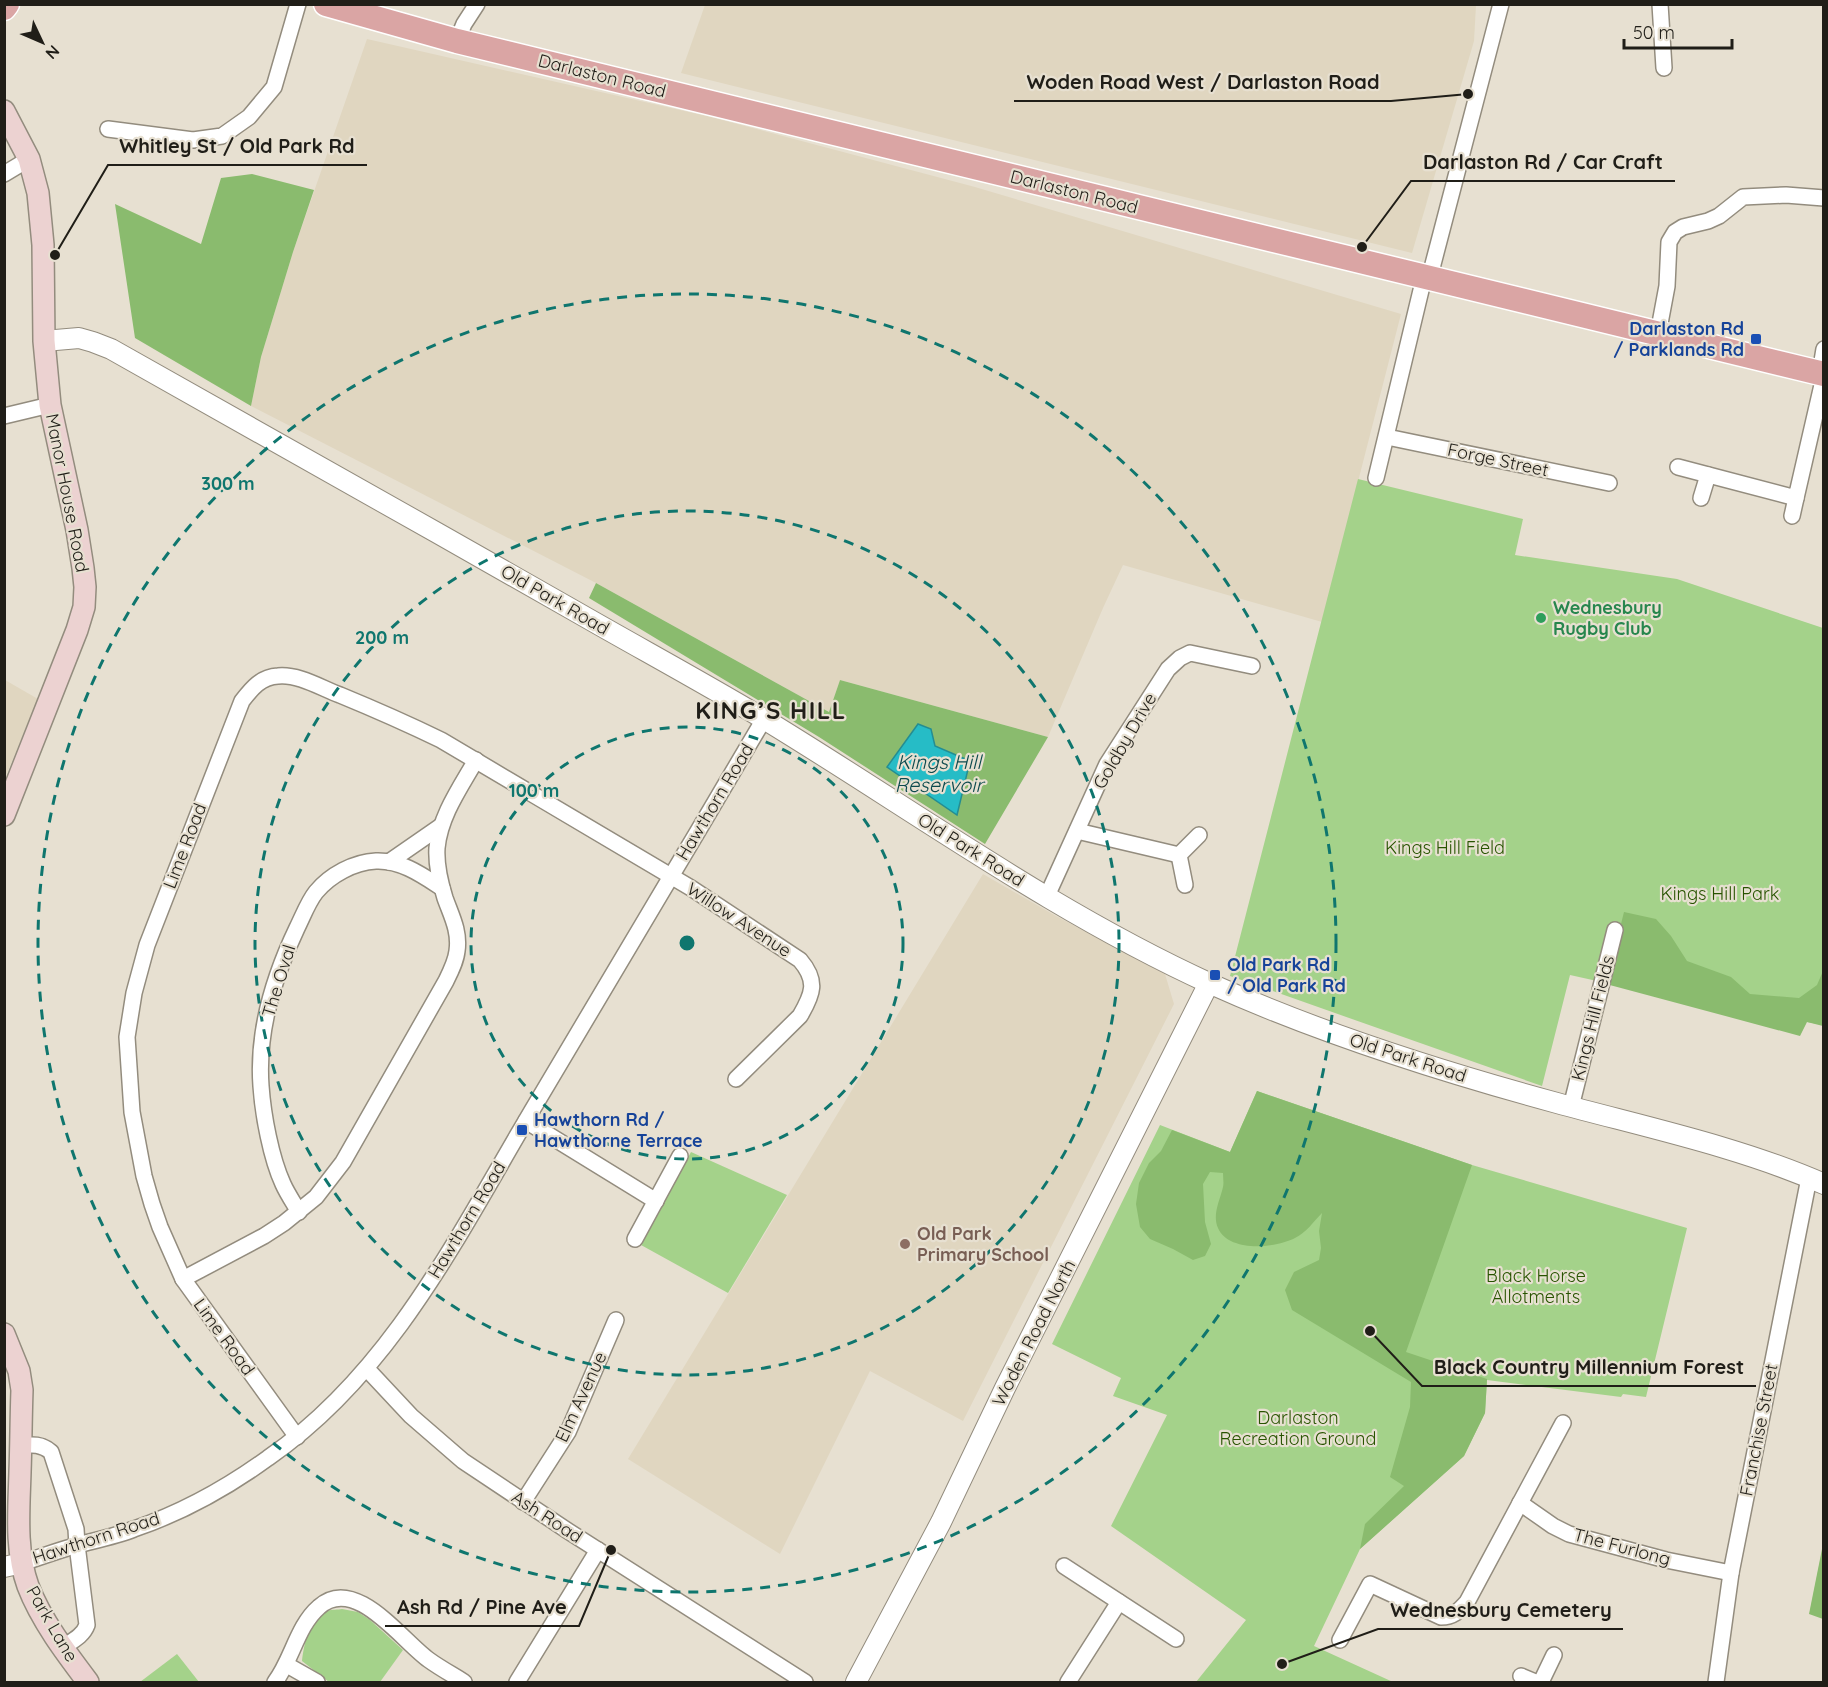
<svg xmlns="http://www.w3.org/2000/svg" width="1828" height="1687" viewBox="0 0 1828 1687" font-family="Quicksand,sans-serif">
	<rect width="100%" height="100%" fill="#e7e0d1"/>
	<g fill="#e0d6c0">
		<path d="M 705,5 L 1476,4 L 1476,5 L 1474,41 L 1412,253 L 681,73 Z"/>
		<path d="M 367,39 L 711,117 L 975,187 L 1401,314 L 1322,622 L 1123,565 L 1103,608 L 1048,737 L 840,680 L 829,712 L 596,583 L 251,406 L 261,357 L 293,252 Z"/>
		<path d="M 5,680 L 38,699 L 5,778 Z"/>
		<path d="M 983,874 L 1056,916 L 1165,974 L 1174,1004 L 963,1421 L 870,1371 L 780,1554 L 628,1459 Z"/>
	</g>
	<g fill="#a4d28a">
		<path d="M 1358,479 L 1523,519 L 1515,555 L 1677,579 L 1823,628 L 1823,1025 L 1606,984 L 1621,927 L 1609,925 L 1597,981 L 1570,975 L 1542,1086 L 1230,976 Z"/>
		<path d="M 1257,1091 L 1472,1165 L 1687,1228 L 1646,1397 L 1623,1394 L 1621,1397 L 1487,1380 L 1485,1413 L 1464,1456 L 1360,1549 L 1314,1646 L 1393,1682 L 1196,1682 L 1246,1620 L 1111,1526 L 1167,1415 L 1113,1396 L 1121,1378 L 1052,1344 L 1160,1125 L 1230,1152 Z"/>
		<path d="M 691,1152 L 787,1195 L 728,1293 L 641,1245 Z"/>
		<path d="M 342,1609 L 358,1612 L 370,1620 L 403,1650 L 380,1682 L 329,1682 L 302,1661 C 304,1644 309,1618 327,1611 C 332,1609 338,1610 342,1609 Z"/>
		<path d="M 177,1654 L 199,1682 L 140,1682 Z"/>
	</g>
	<g fill="#8abb6e" fill-rule="evenodd">
		<path d="M 252,174 L 314,190 L 293,252 L 261,357 L 251,406 L 135,338 L 115,204 L 201,244 L 221,178 Z"/>
		<path d="M 596,583 L 829,712 L 840,680 L 1048,737 L 985,844 L 819,737 L 589,598 ZM 930,729 L 935,746 L 887,767 Z"/>
		<path d="M 1624,912 L 1656,919 L 1671,936 L 1687,961 L 1731,977 L 1750,994 L 1799,998 L 1817,985 L 1823,971 L 1823,1026 L 1807,1022 L 1800,1036 L 1606,984 Z"/>
		<path d="M 1257,1091 L 1472,1165 L 1406,1352 L 1487,1379 L 1485,1413 L 1464,1456 L 1360,1549 L 1365,1524 L 1404,1486 L 1390,1477 L 1410,1407 L 1411,1382 L 1292,1310 L 1285,1290 L 1294,1272 L 1319,1260 L 1321,1248 L 1319,1231 L 1322,1213 C 1314,1221 1306,1233 1295,1238 C 1276,1248 1229,1253 1218,1228 C 1212,1215 1220,1200 1223,1187 C 1224,1183 1223,1178 1223,1173 L 1210,1172 L 1203,1184 L 1205,1222 L 1211,1244 L 1205,1256 L 1193,1260 L 1173,1249 L 1150,1239 L 1140,1227 L 1136,1204 L 1139,1183 L 1149,1163 L 1161,1151 L 1172,1130 L 1230,1152 Z"/>
		<path d="M 1823,1544 L 1823,1619 L 1809,1614 Z"/>
	</g>
	<path fill="#26bcc6" stroke="#248d92" stroke-width="1.5" d="M 918,724 L 931,729 L 935,746 L 970,761 L 957,815 L 887,767 Z"/>
	<g fill="none" stroke-linecap="round" stroke-linejoin="round">
		<defs>
			<g id="minor">
				<path d="M 1660,4 L 1664,68"/>
				<path d="M 457,41 L 464,24 L 477,4"/>
				<path d="M 108,129 L 193,140 L 222,136 L 249,117 L 274,87 L 298,4"/>
				<path d="M 4,174 L 29,159"/>
				<path d="M 1658,334 L 1667,286 L 1669,242 L 1675,232 L 1683,227 L 1708,221 L 1719,216 L 1743,197 L 1786,195 L 1824,198"/>
				<path d="M 4,416 L 50,405"/>
				<path d="M 1387,437 L 1609,483"/>
				<path d="M 1678,467 L 1796,498 L 1822,385 L 1820,373 L 1824,349"/>
				<path d="M 1376,478 L 1422,286 L 1432,268 L 1501,4"/>
				<path d="M 1701,498 L 1708,475"/>
				<path d="M 1792,516 L 1796,498"/>
				<path d="M 1077,831 L 1179,855"/>
				<path d="M 389,862 L 441,826"/>
				<path d="M 1185,885 L 1179,855 L 1199,835"/>
				<path d="M 1047,896 L 1107,764 L 1168,669 L 1180,658 L 1190,653 L 1252,666"/>
				<path d="M 1571,1107 L 1615,930"/>
				<path d="M 526,1121 L 656,1201"/>
				<path d="M 299,1212 C 293,1202 287,1193 283,1184 C 271,1158 263,1115 261,1086 C 257,1032 274,976 297,928 C 303,916 308,902 316,892 C 330,875 354,862 376,861 C 401,860 422,875 442,888"/>
				<path d="M 635,1239 L 680,1156"/>
				<path d="M 183,1279 L 264,1236 L 284,1223 L 316,1197 L 343,1162 L 446,981 C 451,971 456,961 457,951 C 460,931 451,915 445,898 C 440,882 436,864 437,848 C 440,816 460,788 476,760"/>
				<path d="M 367,1369 L 411,1416 L 463,1461 L 568,1531 L 805,1682"/>
				<path d="M 297,1437 L 183,1279 L 160,1227 L 152,1204 L 144,1176 L 132,1112 L 127,1037 L 134,993 L 147,945 L 242,701 C 252,688 261,677 278,676 C 299,674 321,688 340,695 C 374,709 408,724 441,740 L 691,888 L 800,960 C 818,981 813,994 800,1016 L 736,1079"/>
				<path d="M 21,1446 C 32,1444 42,1444 51,1452 L 76,1529 L 77,1545 L 87,1625 C 83,1636 72,1641 63,1647"/>
				<path d="M 523,1502 L 568,1432 L 616,1320"/>
				<path d="M 1520,1503 L 1553,1526 L 1569,1534 L 1666,1560 L 1731,1573"/>
				<path d="M 22,1563 C 41,1557 59,1550 78,1545 C 97,1540 116,1536 134,1529 C 181,1513 228,1487 268,1458 C 394,1371 461,1229 537,1102 C 613,974 689,847 764,719"/>
				<path d="M 1064,1566 L 1176,1639"/>
				<path d="M 1340,1640 L 1370,1584 L 1441,1617 C 1453,1617 1459,1611 1467,1602 L 1563,1423"/>
				<path d="M 287,1665 L 317,1682"/>
				<path d="M 1521,1676 L 1535,1682"/>
				<path d="M 275,1682 C 292,1660 297,1626 319,1607 C 355,1574 402,1641 429,1660 C 440,1668 453,1675 464,1682"/>
				<path d="M 517,1682 L 598,1550"/>
				<path d="M 1068,1682 L 1119,1602"/>
				<path d="M 1541,1682 L 1554,1655"/>
				<path d="M 1716,1682 L 1731,1573 L 1809,1178"/>
			</g>
			<g id="tertiary">
				<path d="M 44,341 L 79,338 L 93,342 L 111,349 C 267,437 424,525 580,614 C 641,649 704,683 764,719 C 912,809 1053,912 1211,984 C 1322,1034 1439,1071 1557,1103 C 1645,1127 1740,1147 1824,1184"/>
				<path d="M 4,1567 L 22,1563"/>
				<path d="M 856,1682 L 941,1522 L 1005,1388 L 1209,983"/>
			</g>
			<g id="secondary">
				<path d="M 4,111 L 29,159 L 38,193 L 43,245 L 44,341 L 50,405 L 77,530 L 83,568 L 85,587 L 84,607 L 77,630 L 4,815"/>
				<path d="M 4,1334 L 19,1371 L 22,1390 C 21,1417 21,1445 20,1472 C 19,1509 15,1550 28,1586 C 41,1620 66,1653 88,1682"/>
			</g>
			<g id="primary">
				<path d="M 326,4 L 457,41 L 1824,374"/>
				<path d="M 4,8 L 7,4"/>
			</g>
		</defs>
		<use href="#minor" stroke="#938c7e" stroke-width="18"/>
		<use href="#tertiary" stroke="#938c7e" stroke-width="22"/>
		<use href="#secondary" stroke="#938c7e" stroke-width="24"/>
		<use href="#primary" stroke="#fff" stroke-width="27"/>
		<use href="#minor" stroke="#fff" stroke-width="15"/>
		<use href="#tertiary" stroke="#fff" stroke-width="20"/>
		<use href="#secondary" stroke="#ecd2d1" stroke-width="21"/>
		<use href="#primary" stroke="#daa5a4" stroke-width="24"/>
	</g>
	<g fill="none" stroke="#0f766e" stroke-width="3" stroke-dasharray="10 8">
		<circle cx="687" cy="943" r="216"/>
		<circle cx="687" cy="943" r="432"/>
		<circle cx="687" cy="943" r="649"/>
	</g>
	<g fill="#1a4fb4" stroke="#e7e0d1" stroke-width="2">
		<rect x="1750" y="333" width="12" height="12" rx="3"/>
		<rect x="1209" y="969" width="12" height="12" rx="3"/>
		<rect x="516" y="1124" width="12" height="12" rx="3"/>
	</g>
	<circle fill="#2e9e5b" stroke="#e7e0d1" stroke-width="2" cx="1541" cy="618" r="6"/>
	<circle fill="#8d6e63" stroke="#e7e0d1" stroke-width="2" cx="905" cy="1244" r="6"/>
	<g text-anchor="middle" stroke-width="4.5" stroke-linejoin="round" paint-order="stroke">
		<g font-size="18" fill="#201e18" stroke="#e7e0d1">
			<text transform="translate(602 76) rotate(14)" y="6">Darlaston Road</text>
			<text transform="translate(1074 192) rotate(14)" y="6">Darlaston Road</text>
			<text transform="translate(1498 460) rotate(12)" y="6">Forge Street</text>
			<text transform="translate(67 493) rotate(79)" y="6">Manor House Road</text>
			<text transform="translate(555 600) rotate(30)" y="6">Old Park Road</text>
			<text transform="translate(1125 741) rotate(-60)" y="6">Goldby Drive</text>
			<text transform="translate(715 802) rotate(-59)" y="6">Hawthorn Road</text>
			<text transform="translate(185 846) rotate(-69)" y="6">Lime Road</text>
			<text transform="translate(971 850) rotate(32)" y="6">Old Park Road</text>
			<text transform="translate(739 920) rotate(33)" y="6">Willow Avenue</text>
			<text transform="translate(279 981) rotate(-73)" y="6">The Oval</text>
			<text transform="translate(1593 1018) rotate(-76)" y="6">Kings Hill Fields</text>
			<text transform="translate(1408 1058) rotate(18)" y="6">Old Park Road</text>
			<text transform="translate(467 1220) rotate(-59)" y="6">Hawthorn Road</text>
			<text transform="translate(1034 1333) rotate(-63)" y="6">Woden Road North</text>
			<text transform="translate(224 1337) rotate(54)" y="6">Lime Road</text>
			<text transform="translate(581 1397) rotate(-65)" y="6">Elm Avenue</text>
			<text transform="translate(1759 1430) rotate(-79)" y="6">Franchise Street</text>
			<text transform="translate(547 1517) rotate(33)" y="6">Ash Road</text>
			<text transform="translate(96 1538) rotate(-18)" y="6">Hawthorn Road</text>
			<text transform="translate(1622 1547) rotate(15)" y="6">The Furlong</text>
			<text transform="translate(52 1624) rotate(60)" y="6">Park Lane</text>
		</g>
		<g font-size="18" font-weight="bold" fill="#164399" stroke="#e7e0d1" text-anchor="start">
			<text x="1744" y="335" text-anchor="end">Darlaston Rd<tspan x="1744" dy="21">/ Parklands Rd</tspan></text>
			<text x="1227" y="971">Old Park Rd<tspan x="1227" dy="21">/ Old Park Rd</tspan></text>
			<text x="534" y="1126">Hawthorn Rd /<tspan x="534" dy="21">Hawthorne Terrace</tspan></text>
		</g>
		<g font-size="18" font-weight="bold" fill="#27864d" stroke="#e7e0d1" text-anchor="start">
			<text x="1553" y="614">Wednesbury<tspan x="1553" dy="21">Rugby Club</tspan></text>
		</g>
		<g font-size="18" fill="#285400" stroke="#e7e0d1">
			<text x="1445" y="854">Kings Hill Field</text>
			<text x="1720" y="900">Kings Hill Park</text>
			<text x="1536" y="1282">Black Horse<tspan x="1536" dy="21">Allotments</tspan></text>
			<text x="1298" y="1424">Darlaston<tspan x="1298" dy="21">Recreation Ground</tspan></text>
		</g>
		<g font-size="18" font-weight="bold" fill="#785e54" stroke="#e7e0d1" text-anchor="start">
			<text x="917" y="1240">Old Park<tspan x="917" dy="21">Primary School</tspan></text>
		</g>
		<g font-size="20" font-style="italic" fill="#0c4a4e" stroke="#e7e0d1">
			<text x="939" y="769">Kings Hill<tspan x="939" dy="23">Reservoir</tspan></text>
		</g>
		<g font-size="24" font-weight="bold" letter-spacing="1.5" fill="#201e18" stroke="#e7e0d1">
			<text x="771" y="719">KING’S HILL</text>
		</g>
	</g>
	<circle cx="687" cy="943" r="9" fill="#0f766e" stroke="#e7e0d1" stroke-width="3"/>
	<g font-size="18" text-anchor="middle" font-weight="bold" fill="#0f766e" stroke="#e7e0d1" stroke-width="4.5" stroke-linejoin="round" paint-order="stroke">
		<text x="228" y="490">300 m</text>
		<text x="382" y="644">200 m</text>
		<text x="534" y="797">100 m</text>
	</g>
	<path fill="none" stroke="#201e18" stroke-width="2" d="M1468 94L1391 101H1014M55 255L108 165H367M1362 247L1411 181H1675M1370 1331L1422 1386H1756M611 1550L579 1626H385M1282 1664L1378 1629H1623"/>
	<g fill="#201e18" stroke="#e7e0d1" stroke-width="2">
		<circle cx="1468" cy="94" r="6"/>
		<circle cx="55" cy="255" r="6"/>
		<circle cx="1362" cy="247" r="6"/>
		<circle cx="1370" cy="1331" r="6"/>
		<circle cx="611" cy="1550" r="6"/>
		<circle cx="1282" cy="1664" r="6"/>
	</g>
	<g font-size="20" text-anchor="middle" font-weight="bold" fill="#201e18" stroke="#e7e0d1" stroke-width="4.5" stroke-linejoin="round" paint-order="stroke">
		<text x="1203" y="89">Woden Road West / Darlaston Road</text>
		<text x="237" y="153">Whitley St / Old Park Rd</text>
		<text x="1543" y="169">Darlaston Rd / Car Craft</text>
		<text x="1589" y="1374">Black Country Millennium Forest</text>
		<text x="482" y="1614">Ash Rd / Pine Ave</text>
		<text x="1501" y="1617">Wednesbury Cemetery</text>
	</g>
	<rect width="1828" height="1687" fill="none" stroke="#201e18" stroke-width="12"/>
	<g transform="translate(42 42) rotate(134)" stroke="#e7e0d1" stroke-width="4.5" paint-order="stroke">
	<path d="M0-4.5L10 22L0 15L-10 22Z" fill="#201e18"/>
	<text y="-9" font-size="16" font-weight="bold" text-anchor="middle" fill="#201e18">N</text>
	</g>
	<path d="M1624 39v9h108v-9" fill="none" stroke="#201e18" stroke-width="3"/>
	<text x="1633" y="39" font-size="18" fill="#201e18" stroke="#e7e0d1" stroke-width="4.5" paint-order="stroke">50 m</text>
</svg>
